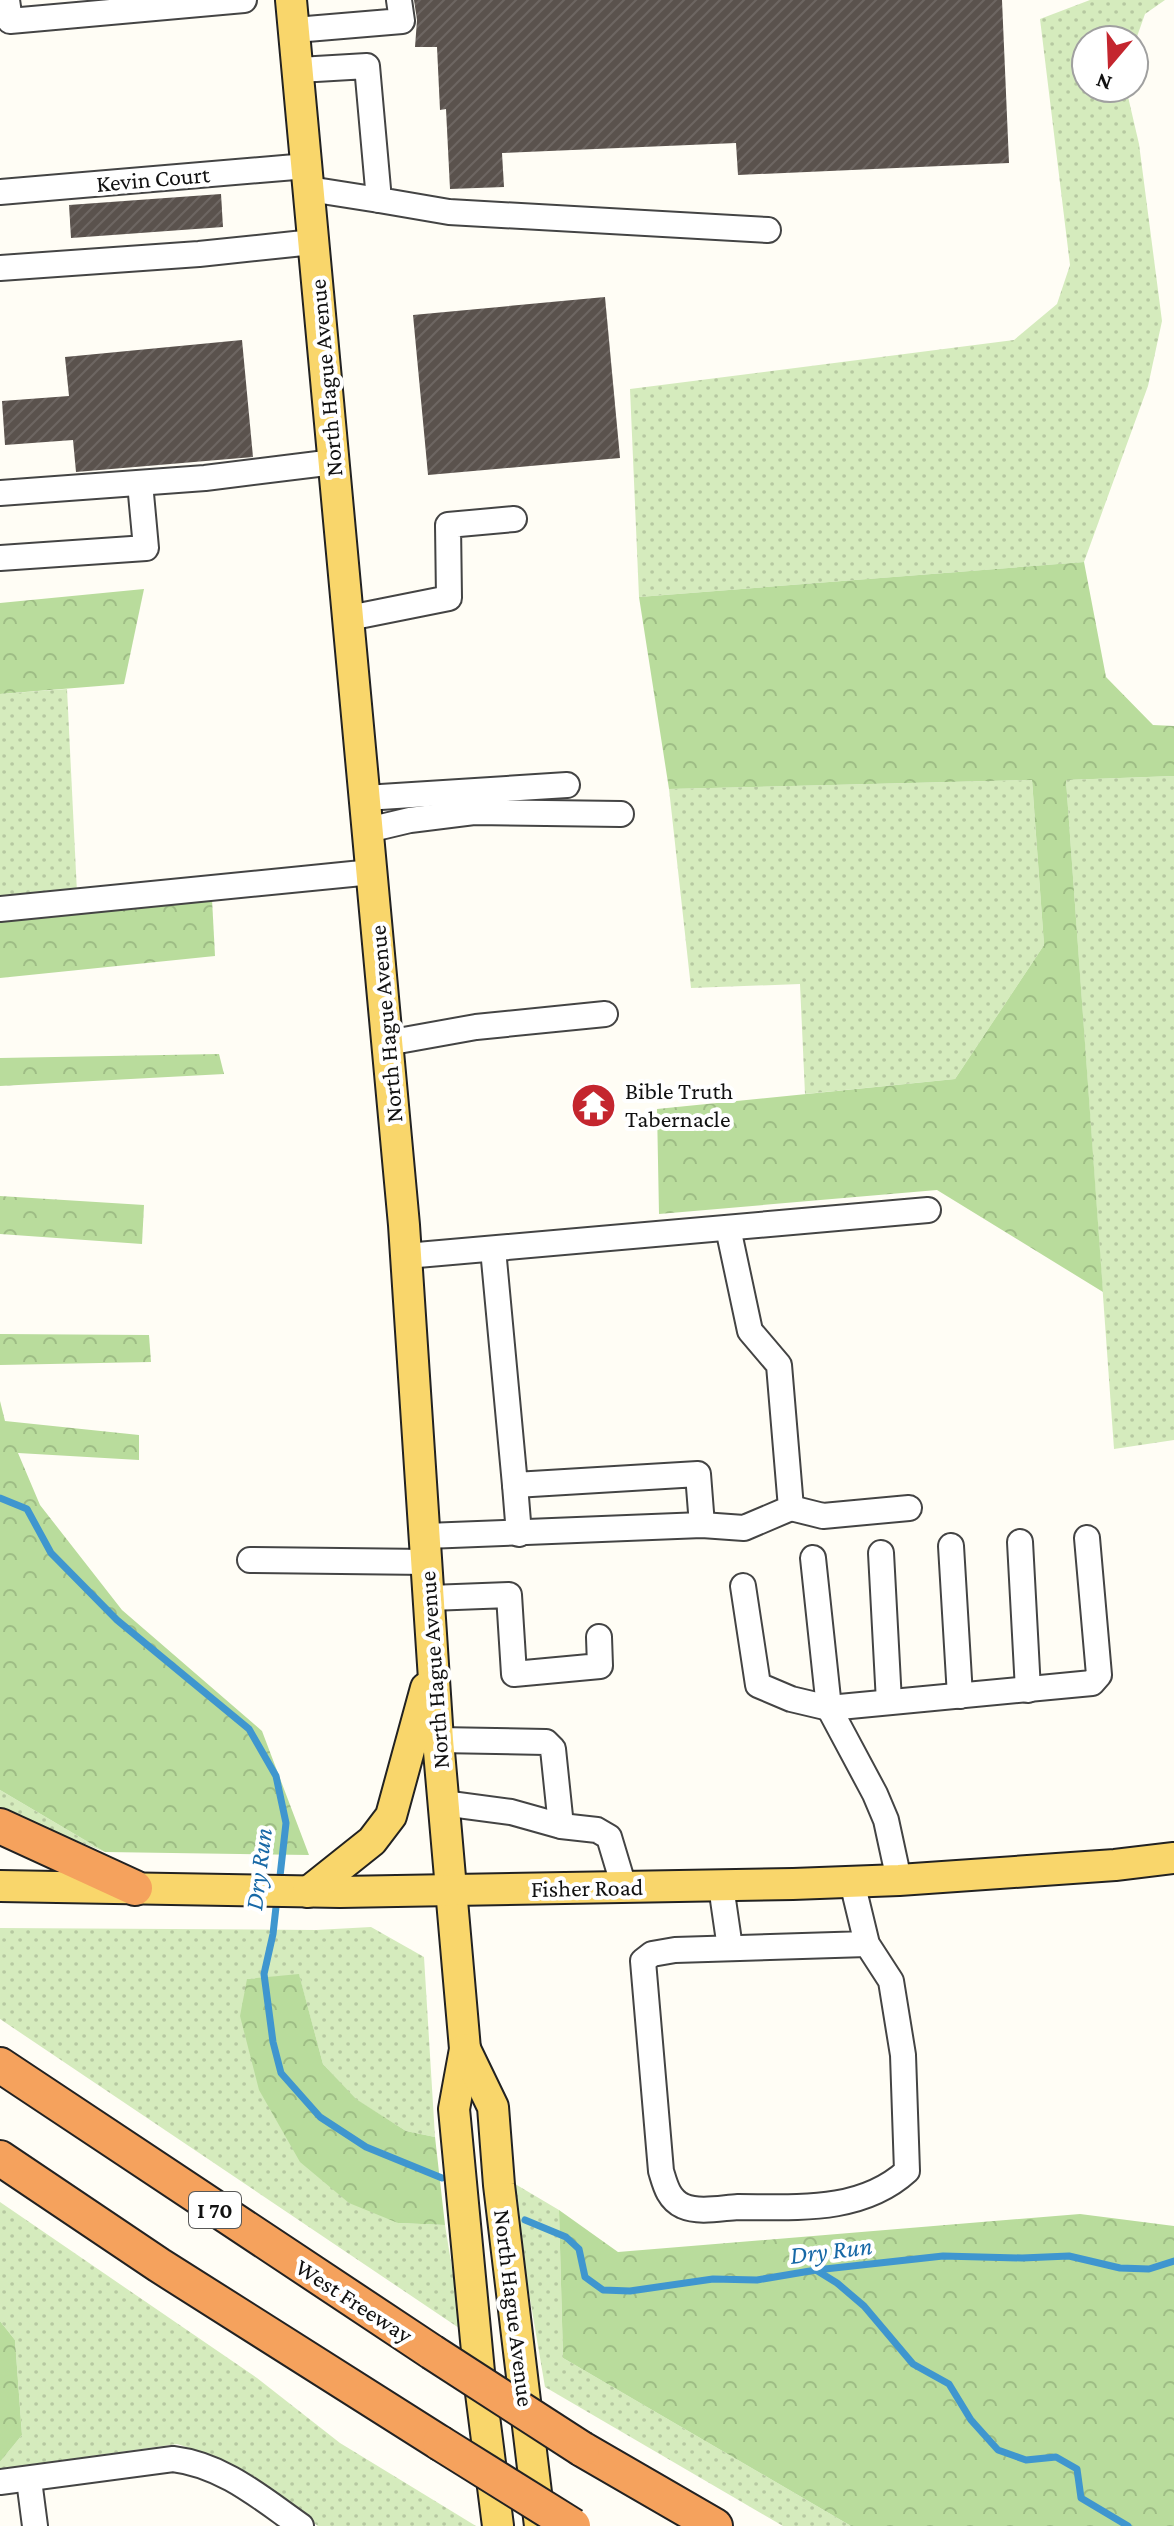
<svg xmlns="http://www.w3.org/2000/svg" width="1174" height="2526" viewBox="0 0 1174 2526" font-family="'Crimson Pro',serif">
	<defs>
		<pattern id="grass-dots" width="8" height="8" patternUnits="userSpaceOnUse" patternTransform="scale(2)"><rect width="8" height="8" fill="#d5ebbd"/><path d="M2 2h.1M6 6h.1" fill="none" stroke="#b6c8a1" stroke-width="1.8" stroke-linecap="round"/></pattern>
		<pattern id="forest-crowns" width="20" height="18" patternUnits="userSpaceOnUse" patternTransform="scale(2)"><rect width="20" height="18" fill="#b9dc9c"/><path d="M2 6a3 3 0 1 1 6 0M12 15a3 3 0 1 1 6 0" fill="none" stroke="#9ebc85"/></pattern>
		<pattern id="building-hatch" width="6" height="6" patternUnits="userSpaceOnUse" patternTransform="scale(2)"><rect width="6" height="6" fill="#5a524d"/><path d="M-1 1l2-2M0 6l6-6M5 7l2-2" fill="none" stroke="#6d6662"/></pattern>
	</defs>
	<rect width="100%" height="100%" fill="#fffdf5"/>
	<g fill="url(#grass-dots)">
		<path d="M 1090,0 L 1165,0 L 1145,14 L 1134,45 L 1134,40 L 1086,40 L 1086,88 L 1126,88 L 1139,144 L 1162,321 L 1148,386 L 1084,562 L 639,597 L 630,389 L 1014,340 L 1057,304 L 1070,265 L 1040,19 Z"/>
		<path d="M 67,689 L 78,913 L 0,920 L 0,694 Z"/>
		<path d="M 1174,776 L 1174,1440 L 1114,1449 L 1066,780 Z"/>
		<path d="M 1032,780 L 1044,945 L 955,1079 L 805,1094 L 800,984 L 691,988 L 669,789 Z"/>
		<path d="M 0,1790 L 105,1852 L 22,1819 L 0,1808 Z"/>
		<path d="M 371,1927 L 424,1957 L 435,2137 L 406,2131 L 355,2099 L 323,2064 L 299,1975 L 247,1979 L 398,2223 L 445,2225 L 462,2330 L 0,2019 L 0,1928 L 316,1930 Z"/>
		<path d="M 510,2181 L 559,2210 L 563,2358 L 851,2526 L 783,2526 L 545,2387 Z"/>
		<path d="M 0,2202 L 257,2378 L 340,2443 L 476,2526 L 318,2526 L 215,2456 L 177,2444 L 0,2469 L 0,2462 L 22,2435 L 15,2340 L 0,2321 Z"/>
	</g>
	<g fill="url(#forest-crowns)">
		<path d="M 1084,562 L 1106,677 L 1153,725 L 1174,726 L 1174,776 L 1066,780 L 1103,1292 L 937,1190 L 659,1214 L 657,1109 L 955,1079 L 1044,945 L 1032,780 L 669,789 L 639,597 Z"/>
		<path d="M 144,589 L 124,684 L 0,694 L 0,603 Z"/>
		<path d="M 212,899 L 215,956 L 0,978 L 0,920 Z"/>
		<path d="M 219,1054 L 224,1074 L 0,1086 L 0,1058 Z"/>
		<path d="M 0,1196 L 144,1205 L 142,1244 L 0,1234 Z"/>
		<path d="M 0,1334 L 149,1335 L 151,1362 L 0,1365 Z"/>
		<path d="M 0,1401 L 5,1421 L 139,1435 L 139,1460 L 18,1453 L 40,1505 L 122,1610 L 262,1731 L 309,1855 L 105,1852 L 0,1790 Z"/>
		<path d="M 299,1974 L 323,2064 L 356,2099 L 406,2131 L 435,2137 L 445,2225 L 398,2223 L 349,2203 L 300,2162 L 259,2090 L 240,2016 L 247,1979 Z"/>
		<path d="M 559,2210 L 618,2252 L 1080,2214 L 1174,2226 L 1174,2526 L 851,2526 L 563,2358 Z"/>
		<path d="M 0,2321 L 15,2340 L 22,2435 L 0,2462 Z"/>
	</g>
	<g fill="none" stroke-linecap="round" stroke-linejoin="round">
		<g stroke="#3f96cf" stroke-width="7">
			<path d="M 0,1498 L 27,1509 L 51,1553 L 117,1620 L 249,1729 L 276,1776 L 286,1823 L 279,1885"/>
			<path d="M 277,1898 L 273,1934 L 264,1974 L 273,2042 L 281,2073 L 320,2117 L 366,2147 L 442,2178"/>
			<path d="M 525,2220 L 566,2237 L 579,2249 L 585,2277 L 603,2290 L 630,2291 L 713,2279 L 757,2280 L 816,2270 L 943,2256 L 1022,2258 L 1069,2256 L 1120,2268 L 1149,2269 L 1174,2261"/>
			<path d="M 816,2270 L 837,2283 L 864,2306 L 913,2364 L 949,2384 L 971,2420 L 998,2450 L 1026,2460 L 1056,2457 L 1077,2469 L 1081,2498 L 1128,2526"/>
		</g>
	</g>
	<g fill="url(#building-hatch)">
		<path d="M 414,0 L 1002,0 L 1009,163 L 738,175 L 736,143 L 502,153 L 504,187 L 450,189 L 446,109 L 440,110 L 437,47 L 415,47 L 417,20 Z"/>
		<path d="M 221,194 L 223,227 L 71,238 L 69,205 Z"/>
		<path d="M 605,297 L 620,458 L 428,475 L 413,315 Z"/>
		<path d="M 242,340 L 253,457 L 76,472 L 73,440 L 5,445 L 2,401 L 69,396 L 65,357 Z"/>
	</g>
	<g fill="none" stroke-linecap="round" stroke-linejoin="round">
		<defs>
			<g id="minor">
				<path d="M 7,0 L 10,21 L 244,0"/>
				<path d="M 295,30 L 402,21 L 399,0"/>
				<path d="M 299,70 L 367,66 L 379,200 L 449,212 L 768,230"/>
				<path d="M 309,189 L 379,200"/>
				<path d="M 0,192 L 307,166"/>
				<path d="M 0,268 L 199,254 L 313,242"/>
				<path d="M 0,493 L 205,478 L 334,462"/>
				<path d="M 0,558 L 146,548 L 140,483"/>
				<path d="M 349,618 L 449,598 L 448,525 L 514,519"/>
				<path d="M 365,798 L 567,785"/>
				<path d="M 368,830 L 410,820 L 474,812 L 621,814"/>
				<path d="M 0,909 L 372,872"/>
				<path d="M 387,1043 L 476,1027 L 605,1014"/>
				<path d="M 493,1249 L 515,1485 L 698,1474 L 702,1525"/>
				<path d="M 406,1256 L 928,1210"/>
				<path d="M 515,1485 L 519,1534"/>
				<path d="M 791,1508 L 823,1516 L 909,1508"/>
				<path d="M 426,1536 L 702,1525 L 744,1528 L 791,1508 L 779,1365 L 750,1331 L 728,1228"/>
				<path d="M 1020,1542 L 1028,1690"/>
				<path d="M 951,1546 L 960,1696"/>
				<path d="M 881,1553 L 889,1702"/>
				<path d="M 813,1558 L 829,1708 L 875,1794 L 886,1820 L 899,1880"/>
				<path d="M 250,1560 L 428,1562"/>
				<path d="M 743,1586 L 758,1685 L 791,1699 L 829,1708 L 1092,1683 L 1099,1675 L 1087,1538"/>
				<path d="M 430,1598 L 509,1595 L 514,1674 L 600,1666 L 599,1637"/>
				<path d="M 438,1740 L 546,1742 L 553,1749 L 561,1826"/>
				<path d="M 443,1803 L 511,1812 L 561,1826 L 597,1830 L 609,1837 L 624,1887"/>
				<path d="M 852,1882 L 867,1944 L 891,1981 L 903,2055 L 907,2171 C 861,2213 796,2207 738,2207 C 721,2208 699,2213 683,2206 C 668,2199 665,2184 661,2171 L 643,1961 L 652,1954 L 675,1950 L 867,1944"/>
				<path d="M 721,1886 L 730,1948"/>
				<path d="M 29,2480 L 35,2526"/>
				<path d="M 0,2482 L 173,2459 C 223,2465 261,2498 301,2526"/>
			</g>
			<g id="major">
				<path d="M 291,0 L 404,1225 L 438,1740 L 465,2049 L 454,2109 L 481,2393 L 498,2526"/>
				<path d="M 0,1886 L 340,1892 L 793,1884 L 899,1880 L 1115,1865 L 1174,1858"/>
				<path d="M 308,1892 L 372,1841 L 391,1816 L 426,1688"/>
				<path d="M 465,2049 L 493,2107 L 499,2185 L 540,2526"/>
			</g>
			<g id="highway">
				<path d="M 0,1826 L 135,1888"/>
				<path d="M 0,2065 L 432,2352"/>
				<path d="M 0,2158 L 159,2265 L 440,2443"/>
				<path d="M 582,2449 L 715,2526"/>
			</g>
		</defs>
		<use href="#minor" stroke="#444" stroke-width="28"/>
		<use href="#major" stroke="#222" stroke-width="34"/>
		<use href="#highway" stroke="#222" stroke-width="38"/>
		<use href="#minor" stroke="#fff" stroke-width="24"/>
		<use href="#major" stroke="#f9d66b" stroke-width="30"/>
		<use href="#highway" stroke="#f5a25d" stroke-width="34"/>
		<defs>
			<g id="highway-bridge">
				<path d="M 432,2352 L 582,2449"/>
				<path d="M 440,2443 L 573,2526"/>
			</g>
		</defs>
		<use href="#highway-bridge" stroke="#222" stroke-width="38" stroke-linecap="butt"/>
		<use href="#highway-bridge" stroke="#f5a25d" stroke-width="34"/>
	</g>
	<defs>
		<symbol id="temple-disc" viewBox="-11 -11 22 22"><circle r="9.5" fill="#c4262e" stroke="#fff"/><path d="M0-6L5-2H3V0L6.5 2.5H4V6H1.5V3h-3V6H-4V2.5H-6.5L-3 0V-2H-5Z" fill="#fff"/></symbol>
	</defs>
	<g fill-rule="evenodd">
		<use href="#temple-disc" x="568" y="1080" width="51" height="51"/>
	</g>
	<g text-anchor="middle" stroke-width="8" stroke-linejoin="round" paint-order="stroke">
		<rect fill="#fff" stroke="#585858" stroke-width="2" x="189" y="2192" width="52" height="36" rx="6"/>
		<g font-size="22" font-weight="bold" fill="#111">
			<text x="215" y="2218">I 70</text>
		</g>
		<g font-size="24" fill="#111" stroke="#fff">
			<text transform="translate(153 179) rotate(-5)" y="8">Kevin Court</text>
			<text transform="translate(326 378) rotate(-95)" y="8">North Hague Avenue</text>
			<text transform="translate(386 1024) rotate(-95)" y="8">North Hague Avenue</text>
			<text transform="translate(434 1670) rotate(-94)" y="8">North Hague Avenue</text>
			<text transform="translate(587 1888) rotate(-1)" y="8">Fisher Road</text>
			<text transform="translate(354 2301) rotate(33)" y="8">West Freeway</text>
			<text transform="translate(514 2308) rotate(83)" y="8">North Hague Avenue</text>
		</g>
		<g font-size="24" fill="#111" stroke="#fff" text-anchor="start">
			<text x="625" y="1099">Bible Truth<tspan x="625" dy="28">Tabernacle</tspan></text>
		</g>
		<g font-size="26" font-style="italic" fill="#1768a6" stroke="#fff">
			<text transform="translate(258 1869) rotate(-83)" y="9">Dry Run</text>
			<text transform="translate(831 2250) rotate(-7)" y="9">Dry Run</text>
		</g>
	</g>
	<g transform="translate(1110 64) rotate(199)"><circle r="38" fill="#ffffff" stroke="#a0a0a0" stroke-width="2"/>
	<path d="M0-6L14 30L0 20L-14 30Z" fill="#c4262e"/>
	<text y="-12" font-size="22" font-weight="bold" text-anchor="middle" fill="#111111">N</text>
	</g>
</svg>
